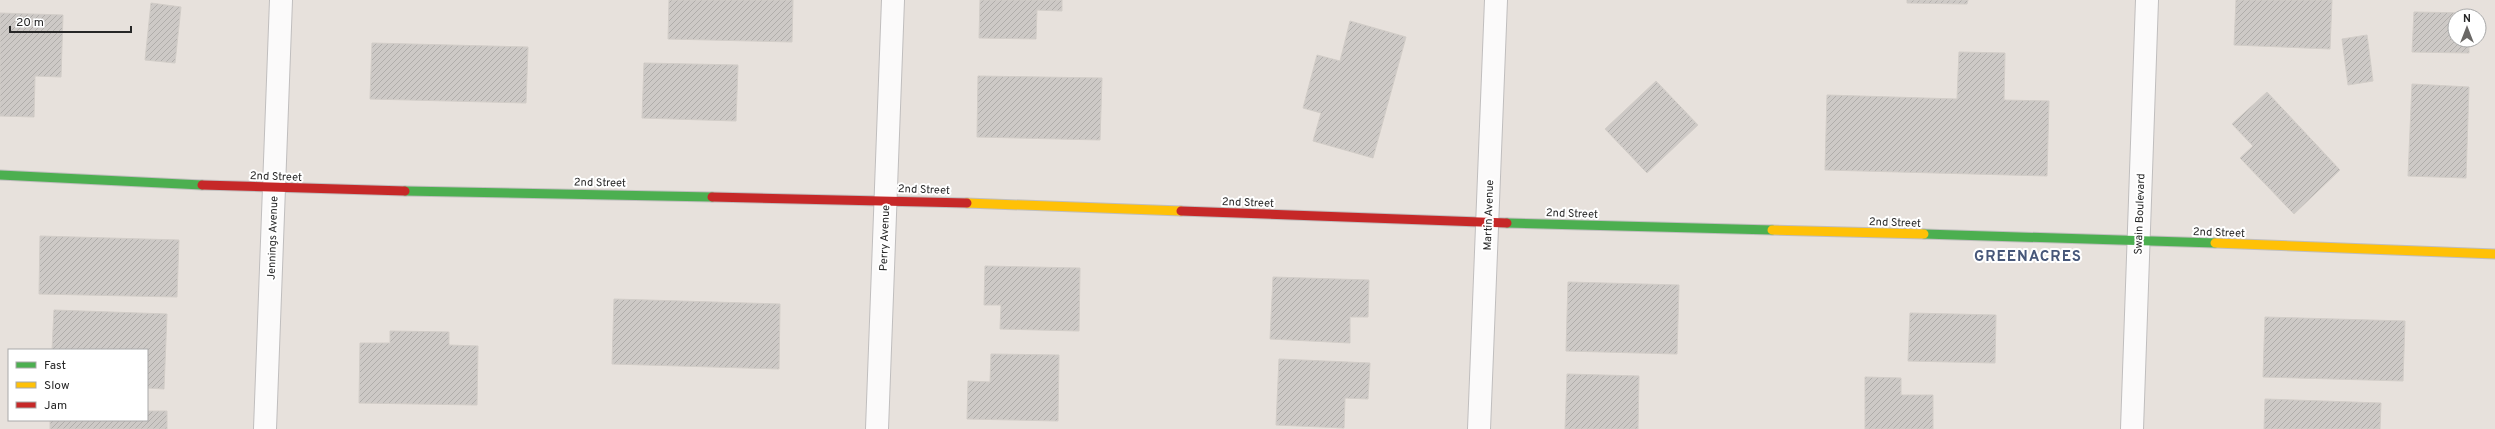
<svg xmlns="http://www.w3.org/2000/svg" width="2495" height="429" viewBox="0 0 2495 429" font-family="Overpass,sans-serif">
	<defs>
		<pattern id="building-hatch" width="6" height="6" patternUnits="userSpaceOnUse"><rect width="6" height="6" fill="#cdc9c6"/><path d="M-1 1l2-2M0 6l6-6M5 7l2-2" fill="none" stroke="#b0adaa"/></pattern>
	</defs>
	<rect width="100%" height="100%" fill="#e7e1dc"/>
	<g fill="url(#building-hatch)" stroke="#d2cdc8">
		<path d="M 669,0 L 793,0 L 792,42 L 668,39 Z"/>
		<path d="M 980,0 L 1062,0 L 1062,11 L 1037,10 L 1036,39 L 979,38 Z"/>
		<path d="M 1907,0 L 1968,0 L 1967,4 L 1907,3 Z"/>
		<path d="M 2236,0 L 2332,0 L 2330,49 L 2234,45 Z"/>
		<path d="M 151,3 L 181,7 L 175,63 L 145,60 Z"/>
		<path d="M 2414,12 L 2469,13 L 2469,16 L 2455,16 L 2455,40 L 2469,40 L 2469,53 L 2412,52 Z"/>
		<path d="M 0,13 L 63,15 L 61,77 L 35,76 L 34,117 L 0,116 Z"/>
		<path d="M 1350,21 L 1406,37 L 1373,158 L 1313,141 L 1321,113 L 1303,108 L 1317,55 L 1340,61 Z"/>
		<path d="M 2367,35 L 2373,81 L 2348,85 L 2342,39 Z"/>
		<path d="M 372,43 L 528,47 L 526,103 L 370,99 Z"/>
		<path d="M 1959,52 L 2005,53 L 2004,100 L 2049,101 L 2047,176 L 1825,170 L 1827,95 L 1957,99 Z"/>
		<path d="M 644,63 L 738,65 L 736,121 L 642,118 Z"/>
		<path d="M 978,76 L 1102,78 L 1100,140 L 977,137 Z"/>
		<path d="M 1656,81 L 1698,125 L 1647,173 L 1605,129 Z"/>
		<path d="M 2412,84 L 2469,87 L 2466,178 L 2408,176 Z"/>
		<path d="M 2267,92 L 2340,170 L 2294,214 L 2240,158 L 2253,146 L 2232,124 Z"/>
		<path d="M 40,236 L 179,240 L 177,297 L 39,294 Z"/>
		<path d="M 985,266 L 1080,268 L 1079,331 L 1000,329 L 1001,305 L 984,305 Z"/>
		<path d="M 1273,277 L 1369,280 L 1368,317 L 1350,317 L 1350,343 L 1270,339 Z"/>
		<path d="M 1568,282 L 1679,285 L 1677,354 L 1566,351 Z"/>
		<path d="M 614,299 L 780,304 L 779,369 L 612,364 Z"/>
		<path d="M 54,310 L 167,314 L 164,389 L 147,388 L 147,350 L 52,350 Z"/>
		<path d="M 1910,313 L 1996,315 L 1995,363 L 1908,361 Z"/>
		<path d="M 2265,317 L 2405,321 L 2403,381 L 2263,377 Z"/>
		<path d="M 390,331 L 449,332 L 449,345 L 478,346 L 477,405 L 359,403 L 360,343 L 390,343 Z"/>
		<path d="M 991,354 L 1059,355 L 1058,421 L 967,419 L 968,381 L 990,382 Z"/>
		<path d="M 1279,359 L 1370,363 L 1368,399 L 1345,398 L 1344,428 L 1276,425 Z"/>
		<path d="M 1567,374 L 1639,376 L 1638,429 L 1565,429 Z"/>
		<path d="M 1865,377 L 1901,378 L 1901,395 L 1933,395 L 1933,429 L 1865,429 Z"/>
		<path d="M 2265,399 L 2381,403 L 2380,429 L 2264,429 Z"/>
		<path d="M 147,411 L 167,411 L 167,429 L 50,429 L 50,420 L 147,420 Z"/>
	</g>
	<g fill="none" stroke-linecap="round" stroke-linejoin="round">
		<defs>
			<g id="street">
				<path d="M 265,429 L 281,0"/>
				<path d="M 877,429 L 893,0"/>
				<path d="M 1479,429 L 1496,0"/>
				<path d="M 2132,429 L 2147,0"/>
			</g>
			<g id="fast">
				<path d="M 0,175 L 202,185"/>
				<path d="M 405,191 L 712,197"/>
				<path d="M 1507,223 L 1772,230"/>
				<path d="M 1924,234 L 2215,243"/>
			</g>
			<g id="slow">
				<path d="M 967,203 L 1181,211"/>
				<path d="M 1772,230 L 1924,234"/>
				<path d="M 2215,243 L 2495,254"/>
			</g>
			<g id="jam">
				<path d="M 202,185 L 405,191"/>
				<path d="M 712,197 L 967,203"/>
				<path d="M 1181,211 L 1507,223"/>
			</g>
		</defs>
		<use href="#street" stroke="#c0bebe" stroke-width="24"/>
		<use href="#fast" stroke="#c0bebe" stroke-width="11"/>
		<use href="#slow" stroke="#c0bebe" stroke-width="11"/>
		<use href="#jam" stroke="#c0bebe" stroke-width="11"/>
		<use href="#street" stroke="#fbfafa" stroke-width="22"/>
		<use href="#fast" stroke="#4caf50" stroke-width="9"/>
		<use href="#slow" stroke="#ffc107" stroke-width="9"/>
		<use href="#jam" stroke="#c62828" stroke-width="9"/>
	</g>
	<g text-anchor="middle" stroke-width="4" stroke-linejoin="round" paint-order="stroke">
		<g font-size="11" fill="#272727" stroke="#fff">
			<text transform="translate(276 176) rotate(2)" y="4">2nd Street</text>
			<text transform="translate(600 182) rotate(1)" y="4">2nd Street</text>
			<text transform="translate(924 189) rotate(2)" y="4">2nd Street</text>
			<text transform="translate(1248 202) rotate(2)" y="4">2nd Street</text>
			<text transform="translate(1572 213) rotate(2)" y="4">2nd Street</text>
			<text transform="translate(2139 214) rotate(-88)" y="4">Swain Boulevard</text>
			<text transform="translate(1488 215) rotate(-88)" y="4">Martin Avenue</text>
			<text transform="translate(1895 222) rotate(2)" y="4">2nd Street</text>
			<text transform="translate(2219 232) rotate(2)" y="4">2nd Street</text>
			<text transform="translate(272 238) rotate(-88)" y="4">Jennings Avenue</text>
			<text transform="translate(884 238) rotate(-88)" y="4">Perry Avenue</text>
		</g>
		<g font-size="15" font-weight="bold" letter-spacing="1" fill="#475779" stroke="#fff">
			<text x="2028" y="261">GREENACRES</text>
		</g>
	</g>
	<rect x="8" y="349" width="140" height="72" fill="#ffffff" stroke="#a9a9a9"/>
	<rect x="16" y="362" width="20" height="6" fill="#4caf50" stroke="#a9a9a9"/>
	<text x="44" y="369" font-size="12" fill="#272727">Fast</text>
	<rect x="16" y="382" width="20" height="6" fill="#ffc107" stroke="#a9a9a9"/>
	<text x="44" y="389" font-size="12" fill="#272727">Slow</text>
	<rect x="16" y="402" width="20" height="6" fill="#c62828" stroke="#a9a9a9"/>
	<text x="44" y="409" font-size="12" fill="#272727">Jam</text>
	<g transform="translate(2467 28)"><circle r="19" fill="#ffffff" stroke="#a9a9a9"/>
	<path d="M0-3L7 15L0 10L-7 15Z" fill="#6a6866"/>
	<text y="-6" font-size="11" font-weight="bold" text-anchor="middle" fill="#272727">N</text>
	</g>
	<path d="M10 26v6h121v-6" fill="none" stroke="#272727" stroke-width="2"/>
	<text x="16" y="26" font-size="12" fill="#272727" stroke="#ffffff" stroke-width="3" paint-order="stroke">20 m</text>
</svg>
